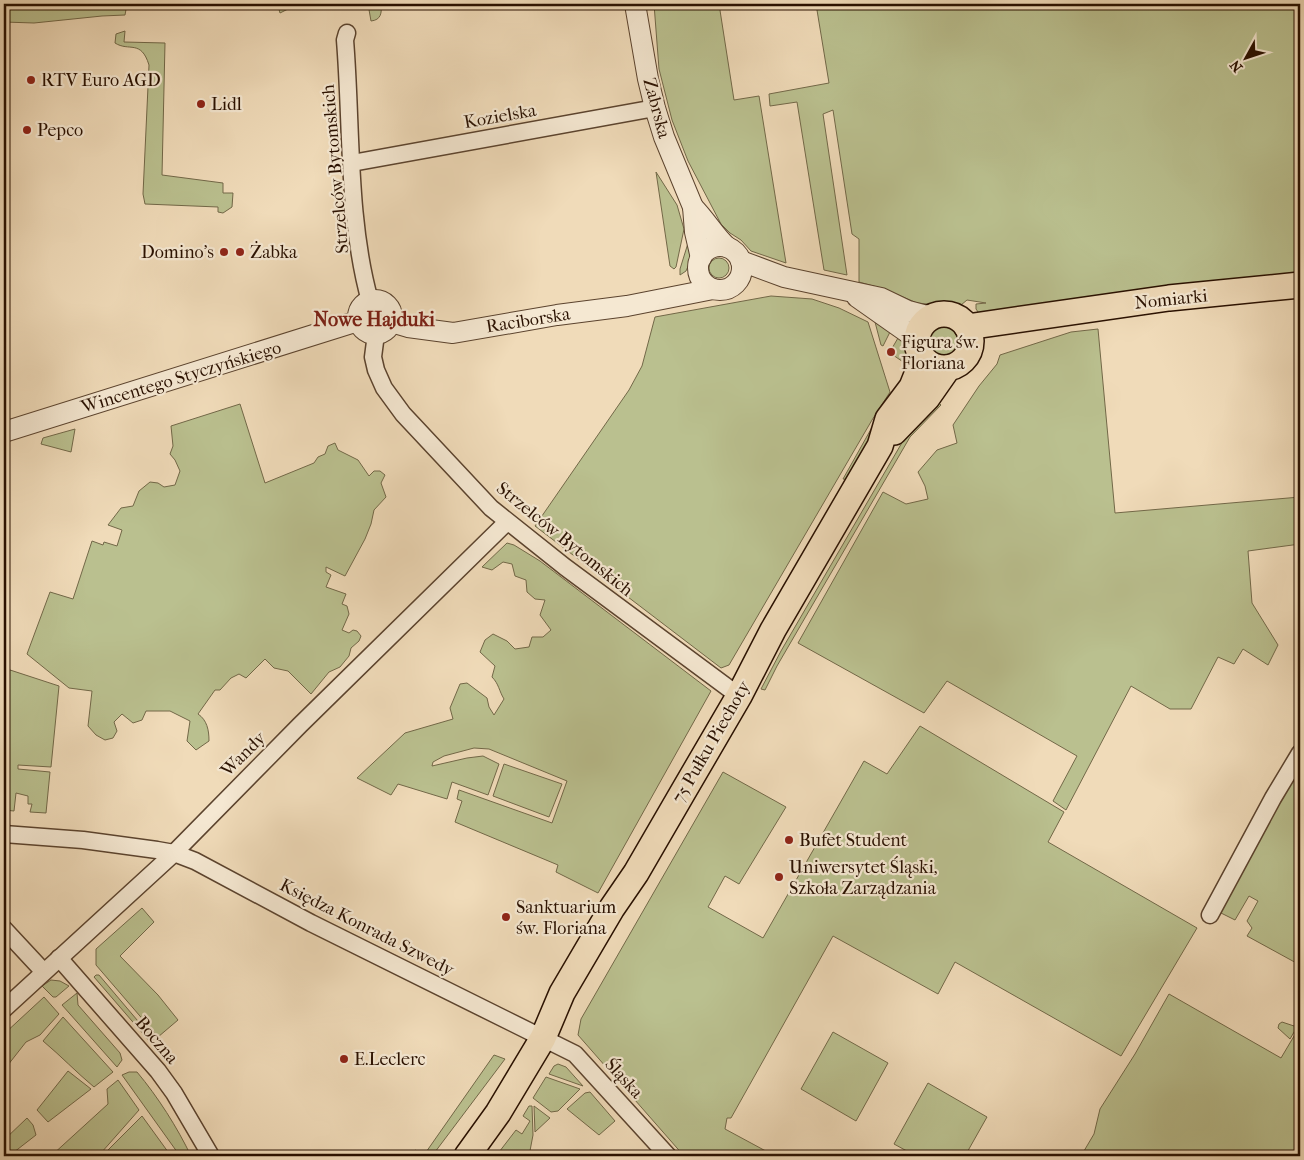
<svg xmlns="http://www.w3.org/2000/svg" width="1304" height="1160" viewBox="0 0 1304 1160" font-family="'IM FELL French Canon',serif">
	<rect width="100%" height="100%" fill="#f0dbb9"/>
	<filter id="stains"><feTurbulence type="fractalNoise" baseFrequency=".004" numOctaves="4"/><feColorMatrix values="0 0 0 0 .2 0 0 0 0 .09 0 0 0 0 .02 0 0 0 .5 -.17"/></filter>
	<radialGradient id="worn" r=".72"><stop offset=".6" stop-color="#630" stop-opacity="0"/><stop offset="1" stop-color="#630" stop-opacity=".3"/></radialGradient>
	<g fill="#bac08f" stroke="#726848">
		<path d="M 64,4 L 311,4 L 292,7 L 280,13 L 278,6 L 127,4 L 125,15 L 102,16 L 34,23 L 4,22 L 4,8 Z"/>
		<path d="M 368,4 L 381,4 C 382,13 381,20 371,21 Z"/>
		<path d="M 654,4 L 719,4 L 734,100 L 759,96 L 786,263 L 751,251 L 741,240 L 730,233 L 721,224 L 688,161 L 672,120 L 659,69 Z"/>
		<path d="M 816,4 L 1300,4 L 1300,273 L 983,319 L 976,309 L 976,304 L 986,303 L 967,300 L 961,305 L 947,302 L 928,304 L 917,303 L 884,289 L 859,282 L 859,239 L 852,234 L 833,110 L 823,114 L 847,275 L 824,270 L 797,102 L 770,106 L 769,94 L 829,83 Z"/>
		<path d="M 125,31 L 124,42 L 165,43 L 162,175 L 223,183 L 223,193 L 233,193 L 232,207 L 223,213 L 218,212 L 218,207 L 145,204 L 143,194 L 149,65 C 141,39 129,52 115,43 L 116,34 Z"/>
		<path d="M 656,172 L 677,205 L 684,229 L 676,267 L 674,269 L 670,266 Z"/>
		<path d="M 689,240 L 693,255 L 686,271 L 680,275 L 680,269 Z"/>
		<circle cx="719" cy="268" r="10"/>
		<path d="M 771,296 L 812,299 L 839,308 L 868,322 L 890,392 L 872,420 L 729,665 L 721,668 L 535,526 L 629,390 L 642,366 L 655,317 Z"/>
		<path d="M 875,322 L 890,332 L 883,346 L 881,345 Z"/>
		<circle cx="944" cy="341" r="16"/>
		<path d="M 1098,329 L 1115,513 L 1300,497 L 1300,544 L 1248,551 L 1252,603 L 1278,645 L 1268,665 L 1243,649 L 1234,664 L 1218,657 L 1191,709 L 1170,709 L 1131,686 L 1066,810 L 1053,801 L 1077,756 L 947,681 L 924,713 L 798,643 L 883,492 L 906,504 L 928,499 L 925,486 L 918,472 L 937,450 L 957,443 L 953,425 L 979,386 L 997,364 L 1000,355 L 1071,332 Z"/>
		<path d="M 898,338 C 907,346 909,355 909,366 L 893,355 L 891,350 Z"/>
		<path d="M 893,396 L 851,480 L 843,479 L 875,422 Z"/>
		<path d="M 936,400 L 941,405 L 910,437 L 777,666 L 765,690 L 761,689 L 781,651 L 907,434 Z"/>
		<path d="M 240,404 L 265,483 L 314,463 L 318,457 L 325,454 L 328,446 L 335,443 L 338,450 L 358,460 L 369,476 L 374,471 L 380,471 L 385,475 L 381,483 L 386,497 L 374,510 L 371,524 L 365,539 L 345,576 L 326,567 L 326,572 L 331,575 L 326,587 L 346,594 L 342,604 L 347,606 L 349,614 L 342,630 L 349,633 L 353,630 L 357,631 L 361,636 L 359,641 L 351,648 L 349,656 L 340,667 L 329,672 L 311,694 L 288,671 L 274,668 L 265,659 L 246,678 L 239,674 L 231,678 L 220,690 L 215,690 L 198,714 C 207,720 209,730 209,741 L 196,750 L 187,741 L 190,721 L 170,711 L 146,711 L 142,720 L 133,723 L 122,714 L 114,722 L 117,731 L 113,738 L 105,740 L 96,735 L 88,726 L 92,691 L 69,688 L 27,654 L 50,592 L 73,599 L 92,541 L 103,545 L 104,542 L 117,546 L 122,530 L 108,525 L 121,508 L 133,506 L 139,491 L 150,482 L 158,483 L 164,487 L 175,485 L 180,471 L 175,460 L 170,454 L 173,446 L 171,426 Z"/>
		<path d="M 75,429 L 71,452 L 41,444 L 43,438 Z"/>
		<path d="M 507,543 L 514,545 L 540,561 L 711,691 L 598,893 L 556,872 L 558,865 L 455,822 L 462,801 L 457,799 L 459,790 L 552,823 L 567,781 L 489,749 L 474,748 L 444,756 L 433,762 L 432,766 L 467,758 L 483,756 L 499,764 L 488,795 L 452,782 L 447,799 L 398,784 L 391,795 L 357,778 L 405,733 L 453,719 L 450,708 L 460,684 L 467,683 L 487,698 L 489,707 L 494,715 L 504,699 C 499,691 499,684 492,677 L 495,666 L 480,652 L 485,640 L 493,634 L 507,641 L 515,649 L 529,647 L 532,637 L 543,637 L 551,630 L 540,615 L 545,600 L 535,599 L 527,592 L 526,580 L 515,576 L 512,564 L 503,562 L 492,570 L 482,567 Z"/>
		<path d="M 4,668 L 59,686 L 51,767 L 18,765 L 18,769 L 50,772 L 46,813 L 30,812 L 32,804 L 28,804 L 28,796 L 16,793 L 14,811 L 4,810 L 4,687 L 7,678 L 4,677 Z"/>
		<path d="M 920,726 L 1064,812 L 1048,842 L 1197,928 L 1121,1056 L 955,962 L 938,994 L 833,936 L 731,1118 L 727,1118 L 725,1129 L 775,1156 L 684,1156 L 578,1035 L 581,1019 L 723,772 L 786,807 L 739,884 L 725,876 L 708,907 L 763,938 L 864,761 L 887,774 Z"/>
		<path d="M 504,764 L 562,784 L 549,817 L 493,796 Z"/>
		<path d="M 1300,767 L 1300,965 L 1247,936 L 1252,928 L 1247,921 L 1258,901 L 1249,896 L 1235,920 L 1219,912 Z"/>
		<path d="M 142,908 L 154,922 L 120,956 L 158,995 L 178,1020 L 158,1037 L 96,965 L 96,949 Z"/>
		<path d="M 96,975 L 99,975 L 154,1040 L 151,1043 L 94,977 Z"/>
		<path d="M 51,980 L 60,981 L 69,986 L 56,997 L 53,997 L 42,986 Z"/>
		<path d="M 77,993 L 78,1005 L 120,1053 L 122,1060 L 117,1067 L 62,1005 Z"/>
		<path d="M 1169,994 L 1281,1058 L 1300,1026 L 1300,1156 L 1081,1156 L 1094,1134 L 1100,1109 L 1135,1054 Z"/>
		<path d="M 44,997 L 59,1014 L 40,1035 L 26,1042 L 4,1070 L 4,1034 Z"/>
		<path d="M 63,1017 L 113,1072 L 94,1087 C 76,1072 61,1056 43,1041 Z"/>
		<path d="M 1282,1022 L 1297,1027 L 1290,1039 L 1278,1028 L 1279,1024 Z"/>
		<path d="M 833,1032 L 888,1063 L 856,1121 L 801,1089 Z"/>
		<path d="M 494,1055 L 505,1059 L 432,1156 L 417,1156 L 415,1150 L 424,1155 Z"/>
		<path d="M 558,1064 L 566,1067 L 583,1086 L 549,1074 L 554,1066 Z"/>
		<path d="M 68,1071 L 91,1089 L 48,1122 L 37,1110 Z"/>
		<path d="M 129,1072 L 137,1072 C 158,1097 177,1127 191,1156 L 180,1156 L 122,1075 Z"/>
		<path d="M 546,1077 L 580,1089 L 558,1111 L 551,1112 L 533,1098 Z"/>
		<path d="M 118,1080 L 139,1110 L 101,1153 L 96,1152 L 92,1156 L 51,1156 L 108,1104 L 107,1089 Z"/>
		<path d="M 928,1083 L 987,1117 L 965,1156 L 916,1156 L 894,1144 Z"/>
		<path d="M 590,1092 L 615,1121 L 599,1135 L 567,1109 L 585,1093 Z"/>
		<path d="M 529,1106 L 532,1106 L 533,1135 L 529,1156 L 496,1156 L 516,1130 L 522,1134 L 530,1121 L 523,1116 Z"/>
		<path d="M 534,1106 L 550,1118 L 535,1132 Z"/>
		<path d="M 142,1116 L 171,1156 L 104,1156 L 104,1154 Z"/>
		<path d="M 27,1118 L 33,1125 L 36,1135 L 9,1156 L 4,1156 L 4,1140 Z"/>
	</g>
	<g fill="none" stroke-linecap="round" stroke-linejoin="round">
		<defs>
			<g id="minor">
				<path d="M 347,33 L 345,40 C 352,125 347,219 370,301"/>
				<path d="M 352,163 L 655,108"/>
				<path d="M 376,334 L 373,357 L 376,370 L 384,388 L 403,414 L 491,508 L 565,567 L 739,696"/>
				<path d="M 4,834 L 83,840 L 157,850 L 174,853 L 195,861 L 311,923 L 575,1054 L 668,1156"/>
				<path d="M 1210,915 L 1273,798 L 1300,753"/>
				<path d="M 4,929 L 44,972"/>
				<path d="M 59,958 L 158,1071 L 174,1093 L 211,1156"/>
				<path d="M 4,1009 L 171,856 L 300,725 L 507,522"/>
			</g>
			<g id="tertiary">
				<path d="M 635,4 L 648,79 L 655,108 L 664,137 L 693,207 L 695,232 L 701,258"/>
				<path d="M 693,207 C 706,220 714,235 727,247"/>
				<circle cx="720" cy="268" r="22"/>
				<path d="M 741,261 L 784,277 L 881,298 L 908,311 L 923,315 L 933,316"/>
				<path d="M 857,297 L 911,335 L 916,342"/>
				<circle cx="375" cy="317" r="17"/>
				<path d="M 391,322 L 408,327 L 453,333 L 557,315 L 627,306 L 713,289"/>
				<path d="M 4,432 L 358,321"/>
			</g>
			<g id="primary">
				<circle cx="944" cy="341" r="27"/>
				<path d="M 967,327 L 1169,298 L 1300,285"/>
				<path d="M 894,432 L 927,398 L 948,368"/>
				<path d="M 467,1156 L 498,1113 L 543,1038 L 562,993 L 612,908 L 636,873 L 683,792 L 739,696 L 773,630 L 880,446 L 888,419 L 912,387 L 918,372 L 921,356"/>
			</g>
		</defs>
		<use href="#minor" stroke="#5b432e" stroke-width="19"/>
		<use href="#tertiary" stroke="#5b432e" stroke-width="22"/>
		<use href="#primary" stroke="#291000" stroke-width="28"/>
		<use href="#minor" stroke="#f5e8d2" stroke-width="16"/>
		<use href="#tertiary" stroke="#f5e8d2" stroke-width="20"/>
		<use href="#primary" stroke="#f0dbb9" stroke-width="25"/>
	</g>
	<g fill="#8f2418" stroke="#f5e8d2" stroke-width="2">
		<circle cx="31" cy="80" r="5"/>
		<circle cx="201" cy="104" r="5"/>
		<circle cx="27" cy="130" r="5"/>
		<circle cx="224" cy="252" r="5"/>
		<circle cx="240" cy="252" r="5"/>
		<circle cx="891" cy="352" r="5"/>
		<circle cx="789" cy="840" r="5"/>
		<circle cx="779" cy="877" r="5"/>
		<circle cx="506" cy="917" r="5"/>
		<circle cx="344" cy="1059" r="5"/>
	</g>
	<g text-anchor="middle" stroke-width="4.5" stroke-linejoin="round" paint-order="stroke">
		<g font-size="18" fill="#291000" stroke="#f5e8d2" text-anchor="start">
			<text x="41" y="86">RTV Euro AGD</text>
			<text x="211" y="110">Lidl</text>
			<text x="37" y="136">Pepco</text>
			<text x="214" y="258" text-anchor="end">Domino's</text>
			<text x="250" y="258">Żabka</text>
			<text x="901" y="348">Figura św.<tspan x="901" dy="21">Floriana</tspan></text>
			<text x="799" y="846">Bufet Student</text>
			<text x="789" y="873">Uniwersytet Śląski,<tspan x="789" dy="21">Szkoła Zarządzania</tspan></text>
			<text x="516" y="913">Sanktuarium<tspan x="516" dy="21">św. Floriana</tspan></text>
			<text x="354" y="1065">E.Leclerc</text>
		</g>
		<g font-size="18" fill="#291000" stroke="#f5e8d2">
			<text transform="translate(657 108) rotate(75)" y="6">Zabrska</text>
			<text transform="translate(500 116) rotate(-10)" y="6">Kozielska</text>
			<text transform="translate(335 169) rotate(-95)" y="6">Strzelców Bytomskich</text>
			<text transform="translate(1171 299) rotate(-6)" y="6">Nomiarki</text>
			<text transform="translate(528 320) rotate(-9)" y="6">Raciborska</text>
			<text transform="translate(181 377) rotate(-17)" y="6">Wincentego Styczyńskiego</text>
			<text transform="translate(565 539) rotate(39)" y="6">Strzelców Bytomskich</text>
			<text transform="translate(711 742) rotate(-60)" y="6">75 Pułku Piechoty</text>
			<text transform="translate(243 754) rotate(-45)" y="6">Wandy</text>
			<text transform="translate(367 927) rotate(27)" y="6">Księdza Konrada Szwedy</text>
			<text transform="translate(157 1040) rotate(50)" y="6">Boczna</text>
			<text transform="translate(624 1078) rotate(48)" y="6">Śląska</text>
		</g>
		<g font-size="20" font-weight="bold" fill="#7a1f14" stroke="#f5e8d2">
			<text x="374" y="326">Nowe Hajduki</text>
		</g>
	</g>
	<rect width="1304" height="1160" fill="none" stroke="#f0dbb9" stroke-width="20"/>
	<rect x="5" y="5" width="1294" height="1150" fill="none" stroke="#291000" stroke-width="2.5"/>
	<rect x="10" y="10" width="1284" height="1140" fill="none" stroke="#291000"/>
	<g transform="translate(1246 58) rotate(230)" stroke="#f5e8d2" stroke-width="4" paint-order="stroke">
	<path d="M0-4L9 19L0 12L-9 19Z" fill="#291000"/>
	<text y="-8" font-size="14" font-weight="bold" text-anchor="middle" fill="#291000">N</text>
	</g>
	<rect width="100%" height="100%" filter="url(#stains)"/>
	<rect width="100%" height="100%" fill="url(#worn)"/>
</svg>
